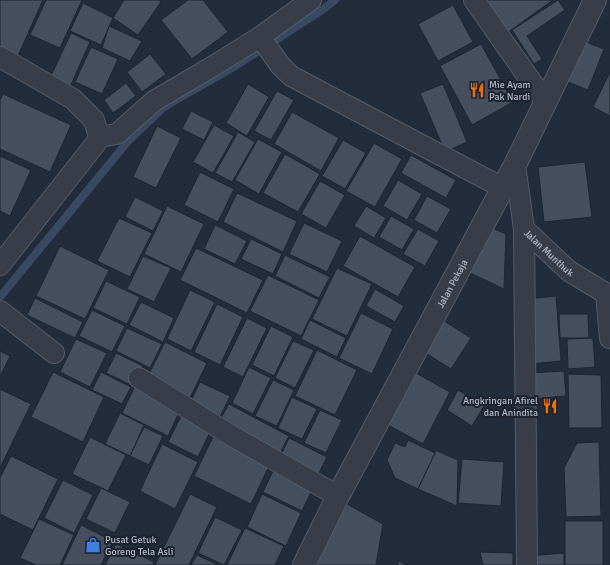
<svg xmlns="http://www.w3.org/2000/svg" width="610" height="565" viewBox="0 0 610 565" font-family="Signika,sans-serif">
	<rect width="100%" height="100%" fill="#232c3a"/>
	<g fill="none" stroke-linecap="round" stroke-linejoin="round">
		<path stroke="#394962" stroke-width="8" d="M 0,297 L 129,140 L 164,107 L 237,65 L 321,11 L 335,0"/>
	</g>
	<g fill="#454f5e" stroke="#1e2531">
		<path d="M 0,0 L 43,0 L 17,58 L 0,50 Z"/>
		<path d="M 46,0 L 82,0 L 60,48 L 30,35 Z"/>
		<path d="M 124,0 L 159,0 L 161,2 L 138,35 L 113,18 Z"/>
		<path d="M 188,0 L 203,0 L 228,32 L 192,59 L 161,20 Z"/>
		<path d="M 483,0 L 553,0 L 507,33 Z"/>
		<path d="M 558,0 L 565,10 L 527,36 L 542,59 L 534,64 L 512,30 Z"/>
		<path d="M 83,3 L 113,18 L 101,45 L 70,31 Z"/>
		<path d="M 453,5 L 473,42 L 438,61 L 418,24 Z"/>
		<path d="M 109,26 L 142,41 L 130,61 L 102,48 Z"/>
		<path d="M 71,33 L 90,42 L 70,87 L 50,78 Z"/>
		<path d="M 579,39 L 604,49 L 588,90 L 563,80 Z"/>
		<path d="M 481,44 L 513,102 L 472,125 L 440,66 Z"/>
		<path d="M 91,47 L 118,59 L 102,94 L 75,82 Z"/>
		<path d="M 150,54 L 166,74 L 142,92 L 127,72 Z"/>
		<path d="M 610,72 L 610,116 L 593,107 Z"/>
		<path d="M 126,83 L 136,96 L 113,113 L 104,100 Z"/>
		<path d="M 248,84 L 269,97 L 247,136 L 226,123 Z"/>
		<path d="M 443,84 L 467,142 L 445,152 L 420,93 Z"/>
		<path d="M 277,91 L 294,100 L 271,140 L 254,131 Z"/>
		<path d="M 3,94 L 71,125 L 50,172 L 0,149 L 0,100 Z"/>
		<path d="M 191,111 L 213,122 L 204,140 L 182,129 Z"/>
		<path d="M 292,112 L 339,138 L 321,171 L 274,144 Z"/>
		<path d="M 214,125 L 234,136 L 213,173 L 193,162 Z"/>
		<path d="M 157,126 L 181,138 L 156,188 L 133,177 Z"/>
		<path d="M 238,132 L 255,142 L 232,182 L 215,173 Z"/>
		<path d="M 258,139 L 282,152 L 259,194 L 235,180 Z"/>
		<path d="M 343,140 L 366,153 L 345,189 L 322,176 Z"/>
		<path d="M 374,143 L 402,159 L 375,207 L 346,191 Z"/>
		<path d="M 285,154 L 320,174 L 298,212 L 263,193 Z"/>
		<path d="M 411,155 L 456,180 L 446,198 L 401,173 Z"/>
		<path d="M 0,156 L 31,170 L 10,216 L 0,211 Z"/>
		<path d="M 585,162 L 592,217 L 544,222 L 538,167 Z"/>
		<path d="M 200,172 L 234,189 L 218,222 L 184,205 Z"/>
		<path d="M 398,180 L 422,194 L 407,220 L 383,206 Z"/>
		<path d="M 320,181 L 345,195 L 326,228 L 301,214 Z"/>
		<path d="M 237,193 L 297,221 L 283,252 L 223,222 Z"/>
		<path d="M 427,196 L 451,209 L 437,233 L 414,220 Z"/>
		<path d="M 135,197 L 163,211 L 153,231 L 125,217 Z"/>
		<path d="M 167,206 L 204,224 L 181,272 L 144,254 Z"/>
		<path d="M 366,206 L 386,218 L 374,238 L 354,226 Z"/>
		<path d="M 391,216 L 414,229 L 402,250 L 379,237 Z"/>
		<path d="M 119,218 L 152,233 L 130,277 L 97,261 Z"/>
		<path d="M 304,223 L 342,241 L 327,272 L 289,254 Z"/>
		<path d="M 215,225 L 247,241 L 235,264 L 204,249 Z"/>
		<path d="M 487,226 L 506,234 L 504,289 L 466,271 Z"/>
		<path d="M 418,229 L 439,241 L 425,266 L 403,254 Z"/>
		<path d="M 360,236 L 415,267 L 398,297 L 343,266 Z"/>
		<path d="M 251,239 L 282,254 L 273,274 L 241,259 Z"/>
		<path d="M 60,246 L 109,270 L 85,319 L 36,296 Z"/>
		<path d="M 196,248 L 263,280 L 247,313 L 180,280 Z"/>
		<path d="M 285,255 L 330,277 L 319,298 L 275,276 Z"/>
		<path d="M 143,256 L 171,268 L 154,302 L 127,289 Z"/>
		<path d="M 337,268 L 372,284 L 347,336 L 312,319 Z"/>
		<path d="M 268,275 L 319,300 L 301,336 L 250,311 Z"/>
		<path d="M 106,281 L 140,297 L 127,324 L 93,308 Z"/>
		<path d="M 375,289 L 404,306 L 395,322 L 366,306 Z"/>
		<path d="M 190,290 L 215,302 L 191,351 L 167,339 Z"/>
		<path d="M 556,296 L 561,361 L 530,364 L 525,299 Z"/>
		<path d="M 35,298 L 83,322 L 75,338 L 27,315 Z"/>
		<path d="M 141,302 L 174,318 L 163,342 L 129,325 Z"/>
		<path d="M 217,304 L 243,317 L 220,365 L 194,352 Z"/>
		<path d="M 92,310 L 125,326 L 112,352 L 79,336 Z"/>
		<path d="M 361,313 L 393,329 L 372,374 L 339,358 Z"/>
		<path d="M 559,314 L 588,314 L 589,338 L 560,338 Z"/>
		<path d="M 247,318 L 267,328 L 243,377 L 223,367 Z"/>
		<path d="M 441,319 L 471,338 L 451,369 L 421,350 Z"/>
		<path d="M 310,320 L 346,338 L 337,357 L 301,339 Z"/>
		<path d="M 271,326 L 293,337 L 274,376 L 252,365 Z"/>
		<path d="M 127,328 L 162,344 L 150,368 L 116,351 Z"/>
		<path d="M 593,338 L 595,367 L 568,369 L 567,339 Z"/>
		<path d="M 76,339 L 107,353 L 90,387 L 60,372 Z"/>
		<path d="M 293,341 L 314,350 L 295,388 L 275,378 Z"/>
		<path d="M 165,342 L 207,363 L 189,400 L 146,380 Z"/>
		<path d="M 317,350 L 357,370 L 335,415 L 295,396 Z"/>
		<path d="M 0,351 L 10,356 L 0,377 Z"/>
		<path d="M 116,353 L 143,366 L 133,386 L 106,373 Z"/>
		<path d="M 249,367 L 271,378 L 253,414 L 232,403 Z"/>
		<path d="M 564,371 L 566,396 L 531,399 L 529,373 Z"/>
		<path d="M 53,372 L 104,397 L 83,442 L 31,417 Z"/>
		<path d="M 101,372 L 131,387 L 122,404 L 92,390 Z"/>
		<path d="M 414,372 L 450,392 L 423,444 L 386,424 Z"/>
		<path d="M 568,374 L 601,375 L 602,428 L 569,428 Z"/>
		<path d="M 273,380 L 294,390 L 277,426 L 255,416 Z"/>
		<path d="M 200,382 L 230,396 L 219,419 L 189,405 Z"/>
		<path d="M 136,384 L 182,406 L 168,436 L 122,413 Z"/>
		<path d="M 0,389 L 31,404 L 0,468 Z"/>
		<path d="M 458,390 L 484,406 L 472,426 L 447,410 Z"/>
		<path d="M 292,397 L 317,409 L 302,439 L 278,428 Z"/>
		<path d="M 229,404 L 289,436 L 278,457 L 217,425 Z"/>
		<path d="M 320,410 L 342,420 L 326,453 L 304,443 Z"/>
		<path d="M 183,412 L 213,426 L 198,457 L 168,442 Z"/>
		<path d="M 120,413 L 144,425 L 130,456 L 105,444 Z"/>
		<path d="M 144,427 L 163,436 L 149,465 L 130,456 Z"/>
		<path d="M 90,437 L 126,455 L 108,491 L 72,474 Z"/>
		<path d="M 213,437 L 270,464 L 251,504 L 194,476 Z"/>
		<path d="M 289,438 L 327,457 L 316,479 L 278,461 Z"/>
		<path d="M 408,440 L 435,453 L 418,489 L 395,478 L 387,460 L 395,443 L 405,447 Z"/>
		<path d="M 599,442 L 601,516 L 566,517 L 564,468 L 577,443 Z"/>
		<path d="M 162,444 L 198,462 L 175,509 L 140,491 Z"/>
		<path d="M 435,450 L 458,460 L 457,506 L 418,489 L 435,453 Z"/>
		<path d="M 11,456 L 58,479 L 33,530 L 0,514 L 0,478 Z"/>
		<path d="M 462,459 L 504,462 L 501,506 L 458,503 Z"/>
		<path d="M 274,469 L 313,488 L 302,511 L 263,492 Z"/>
		<path d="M 63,480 L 93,495 L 74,533 L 44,518 Z"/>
		<path d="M 101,488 L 130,502 L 115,533 L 86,519 Z"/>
		<path d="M 190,494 L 217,507 L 189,565 L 155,565 Z"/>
		<path d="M 262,494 L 301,513 L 286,546 L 247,527 Z"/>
		<path d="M 347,504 L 383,524 L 376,565 L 313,565 Z"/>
		<path d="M 215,517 L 242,530 L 224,565 L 198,553 Z"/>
		<path d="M 39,519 L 74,535 L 60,565 L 36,565 L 20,558 Z"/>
		<rect x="565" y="521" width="38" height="44"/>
		<path d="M 81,525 L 113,541 L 101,565 L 62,565 Z"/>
		<path d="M 245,528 L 284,546 L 275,565 L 227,565 Z"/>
		<path d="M 116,544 L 154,562 L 153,565 L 105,565 Z"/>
		<path d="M 480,552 L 513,553 L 513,565 L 483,565 Z"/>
		<path d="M 564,553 L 564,565 L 529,565 L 528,556 Z"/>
		<path d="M 197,555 L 218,565 L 191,565 Z"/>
		<path d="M 399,561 L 408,565 L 397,565 Z"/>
	</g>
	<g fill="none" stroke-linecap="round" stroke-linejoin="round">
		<defs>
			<g id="minor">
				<path d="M 311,0 L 260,37 L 280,65 L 291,76 L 503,188"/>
				<path d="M 474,0 L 545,101"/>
				<path d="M 0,57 L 73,99 L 94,120 L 99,137 L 96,143 L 0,265"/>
				<path d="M 99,137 L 117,134 L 154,101 L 210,68 L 260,37"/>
				<path id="s1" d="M 515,165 L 524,229 L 569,271 L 610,296"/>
				<path d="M 524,229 L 527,565"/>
				<path d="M 606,293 L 610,338"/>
				<path d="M 0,311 L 54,353"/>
				<path d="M 139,378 L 232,436 L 338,496"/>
			</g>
			<g id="tertiary">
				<path id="s2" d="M 304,565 L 338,496 L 515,165 L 595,0"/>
			</g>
		</defs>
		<use href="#minor" stroke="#555c68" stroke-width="22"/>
		<use href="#tertiary" stroke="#555c68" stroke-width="24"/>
		<use href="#minor" stroke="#373e4a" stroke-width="20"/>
		<use href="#tertiary" stroke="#373e4a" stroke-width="22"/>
	</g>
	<defs>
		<symbol id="restaurant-bare" viewBox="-9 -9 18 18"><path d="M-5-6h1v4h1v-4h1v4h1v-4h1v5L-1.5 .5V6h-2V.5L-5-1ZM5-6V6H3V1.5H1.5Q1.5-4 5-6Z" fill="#e8710a" stroke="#1c232f" stroke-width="2.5" paint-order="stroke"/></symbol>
		<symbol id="shop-bare" viewBox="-9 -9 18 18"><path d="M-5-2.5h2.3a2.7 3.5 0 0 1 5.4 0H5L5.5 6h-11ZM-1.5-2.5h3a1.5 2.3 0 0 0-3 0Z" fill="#3f7fe0" stroke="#1c232f" stroke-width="2.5" paint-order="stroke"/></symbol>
	</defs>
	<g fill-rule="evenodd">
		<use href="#restaurant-bare" x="466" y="79" width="22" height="22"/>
		<use href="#restaurant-bare" x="539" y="395" width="22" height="22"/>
		<use href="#shop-bare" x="82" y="534" width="22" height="22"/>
	</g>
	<g text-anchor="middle" stroke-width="4" stroke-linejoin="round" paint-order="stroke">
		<g font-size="10" fill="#b2b9c6" stroke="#1c232f" text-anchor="start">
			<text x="489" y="88">Mie Ayam<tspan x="489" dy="12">Pak Nardi</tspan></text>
			<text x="538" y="404" text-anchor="end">Angkringan Afirel<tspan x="538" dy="12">dan Anindita</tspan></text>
			<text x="105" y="543">Pusat Getuk<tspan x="105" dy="12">Goreng Tela Asli</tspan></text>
		</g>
		<g font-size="10" fill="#b2b9c6" stroke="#1c232f">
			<text dy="4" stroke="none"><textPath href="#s1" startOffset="99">Jalan Munthuk</textPath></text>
			<text dy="4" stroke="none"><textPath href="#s2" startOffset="318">Jalan Pekaja</textPath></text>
		</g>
	</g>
</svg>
